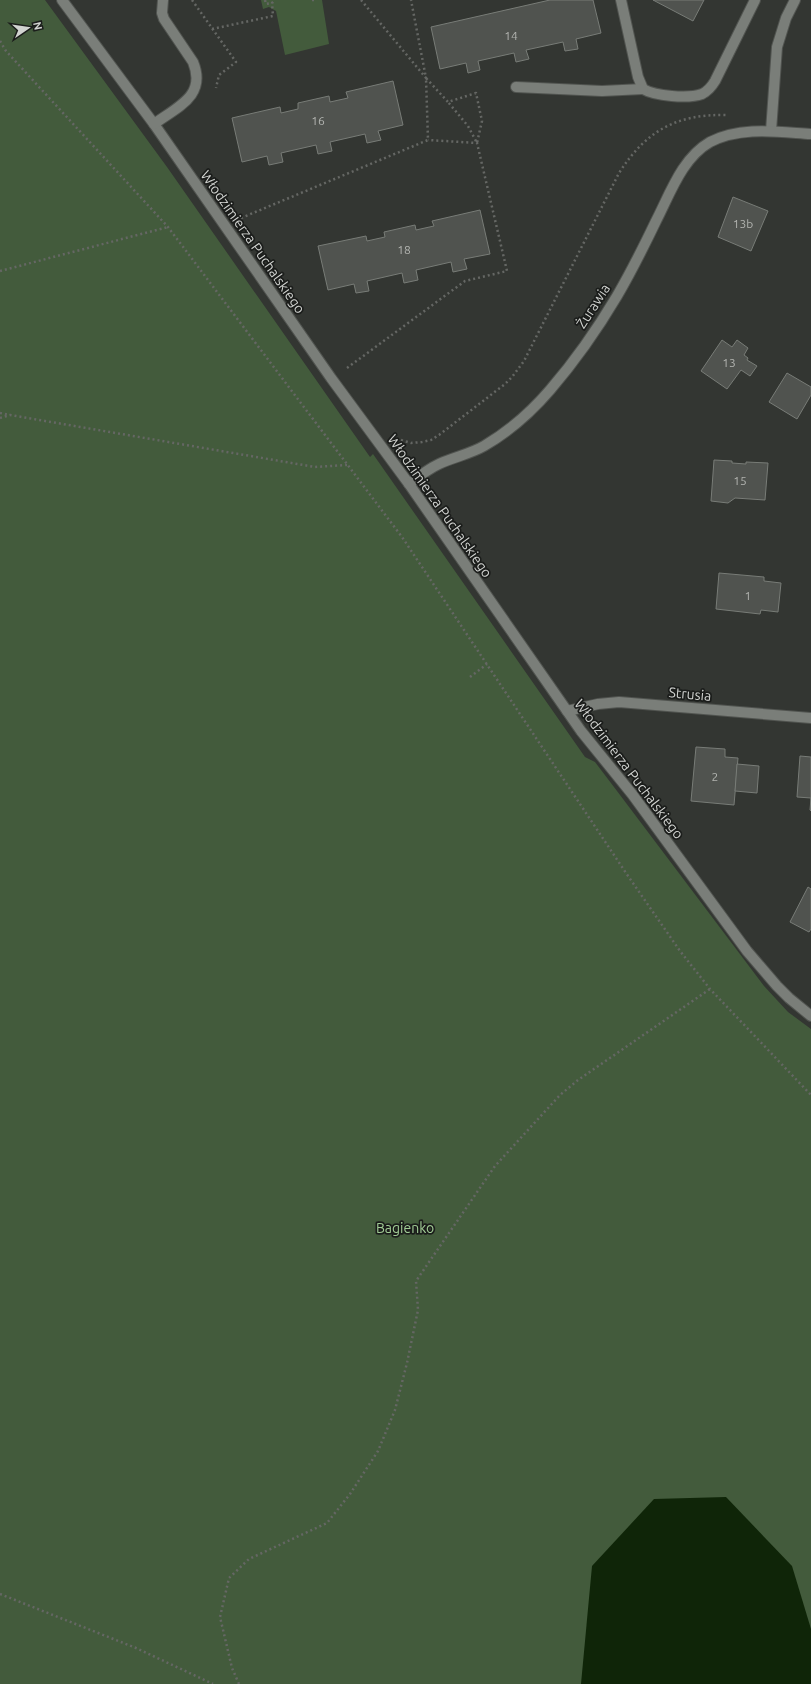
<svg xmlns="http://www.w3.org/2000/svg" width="811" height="1684" viewBox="0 0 811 1684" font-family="Ubuntu,sans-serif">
	<rect width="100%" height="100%" fill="#333632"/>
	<g fill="#435b3c">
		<path d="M 0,0 L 45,0 L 167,167 L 370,457 L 373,454 L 585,757 L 595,762 L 617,791 L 764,986 L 788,1012 L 811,1029 L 811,1684 L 0,1684 Z"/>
		<path d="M 261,0 L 322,0 L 329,44 L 285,55 L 276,11 L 269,7 L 263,9 Z"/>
	</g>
	<path fill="#0f2508" d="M 726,1497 L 792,1566 L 811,1629 L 811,1684 L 581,1684 L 592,1566 L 654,1499 Z"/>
	<g fill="#50534f" stroke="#787c77">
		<path d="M 550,0 L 593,0 L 601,33 L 576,39 L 578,49 L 565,51 L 563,42 L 526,50 L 529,59 L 516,62 L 514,53 L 478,61 L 480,70 L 468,73 L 466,63 L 440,69 L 431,27 Z"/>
		<path d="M 653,0 L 704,0 L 693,21 Z"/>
		<path d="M 393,81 L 403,125 L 378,131 L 381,140 L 367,143 L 365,134 L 330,142 L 332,151 L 318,154 L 316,145 L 281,153 L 283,162 L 269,165 L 267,156 L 242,162 L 232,118 L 280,107 L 281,113 L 298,109 L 298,103 L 329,96 L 330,102 L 348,98 L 346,92 Z"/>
		<path d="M 733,197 L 768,211 L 751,251 L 718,237 Z"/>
		<path d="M 480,210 L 490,254 L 464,259 L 467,269 L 453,272 L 451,262 L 416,270 L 418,280 L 404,283 L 402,273 L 367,281 L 369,291 L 356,293 L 354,284 L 328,290 L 318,246 L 366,236 L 367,241 L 385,237 L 384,232 L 415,225 L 416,230 L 434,226 L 432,221 Z"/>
		<path d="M 722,340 L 732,347 L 737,340 L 748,348 L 744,355 L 748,358 L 747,360 L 757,366 L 750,376 L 741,370 L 727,389 L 701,371 Z"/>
		<path d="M 787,373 L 811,387 L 811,395 L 797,419 L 769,402 Z"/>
		<path d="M 714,460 L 732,461 L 732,463 L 746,464 L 746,462 L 768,463 L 765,500 L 735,498 L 728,503 L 711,501 Z"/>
		<path d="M 719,573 L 764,577 L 764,581 L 781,583 L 778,612 L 761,610 L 760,614 L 716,609 Z"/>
		<path d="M 696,747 L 725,749 L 725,757 L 738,758 L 734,805 L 691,801 Z"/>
		<path d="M 800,756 L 811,757 L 811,811 L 810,810 L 811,798 L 797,797 Z"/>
		<path d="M 737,764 L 759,766 L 757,793 L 735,791 Z"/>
		<path d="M 808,887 L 811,889 L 811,929 L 809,932 L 790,922 Z"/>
	</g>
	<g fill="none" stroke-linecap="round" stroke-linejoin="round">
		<defs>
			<g id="minor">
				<path d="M 62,0 L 154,124 L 331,378 L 409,484 L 581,731 L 632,794 L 747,951 L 777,986 L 789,998 L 811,1016"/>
				<path d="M 621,0 L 638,77 L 643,89 C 655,96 688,99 702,94 C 708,91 712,86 715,81 L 755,0"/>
				<path d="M 516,87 L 602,91 L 643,89"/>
				<path d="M 154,124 C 177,107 207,96 193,62 L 164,19 L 162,13 L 163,0"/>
				<path d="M 771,131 L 777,47 L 786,18 L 795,0"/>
				<path d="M 409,484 C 418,477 428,469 439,464 C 454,457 470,454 484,446 C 508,432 532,411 550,390 C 575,361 598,328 617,296 C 631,272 644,246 656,221 C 670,194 682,158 710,142 C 741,126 778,132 811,134"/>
				<path d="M 567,711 L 598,704 L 619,702 L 811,718"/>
			</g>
		</defs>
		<use href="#minor" stroke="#515450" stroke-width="12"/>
		<g stroke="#656764" stroke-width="2.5" stroke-dasharray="2 3" stroke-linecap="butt">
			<path d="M 192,0 L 236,62 L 219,75 L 216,88"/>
			<path d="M 265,0 L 266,4 L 272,3"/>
			<path d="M 312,0 L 314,0"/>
			<path d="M 361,0 L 426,78 L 411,0"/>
			<path d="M 212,29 L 273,16 L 272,3 L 275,0"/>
			<path d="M 0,41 L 6,51 L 168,227 L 402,537 L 626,873 L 680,951 L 710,989 L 811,1095"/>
			<path d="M 241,218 L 428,140 L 426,78 L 448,102 L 476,93 L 482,121 L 477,143 L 468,126 L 448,102"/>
			<path d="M 0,271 L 168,227"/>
			<path d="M 347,368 L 465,281 L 507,271 L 477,143 L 428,140"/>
			<path d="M 0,413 L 10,415"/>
			<path d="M 0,418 L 10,415 L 315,467 L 347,465"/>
			<path d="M 401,440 L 411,443 L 422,442 L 431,440 L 439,435 L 505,384 L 512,377 L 524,361 L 619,173 C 646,131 676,114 726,115"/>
			<path d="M 470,677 L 487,664"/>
			<path d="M 0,1594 L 136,1648 L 213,1684"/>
			<path d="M 239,1684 L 232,1668 L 220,1617 L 229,1578 L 249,1559 L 327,1523 L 350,1494 L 378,1451 L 395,1410 L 407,1363 L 418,1310 L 416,1281 L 495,1166 L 560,1095 L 578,1080 L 710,989"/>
		</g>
		<use href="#minor" stroke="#7a7e79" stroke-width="10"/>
	</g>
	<g text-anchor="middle" stroke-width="3.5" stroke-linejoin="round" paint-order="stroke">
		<g font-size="12" fill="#b2b4b0">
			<text x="511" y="40">14</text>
			<text x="318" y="125">16</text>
			<text x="743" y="228">13b</text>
			<text x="404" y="254">18</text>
			<text x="729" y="367">13</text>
			<text x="740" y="485">15</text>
			<text x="748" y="600">1</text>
			<text x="715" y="781">2</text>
		</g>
		<g font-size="14" fill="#d2d4d1" stroke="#1b1d1b">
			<text transform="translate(253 242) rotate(55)" y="5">Włodzimierza Puchalskiego</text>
			<text transform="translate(593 306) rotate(-57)" y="5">Żurawia</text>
			<text transform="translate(440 506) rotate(55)" y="5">Włodzimierza Puchalskiego</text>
			<text transform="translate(690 694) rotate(5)" y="5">Strusia</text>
			<text transform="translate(629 769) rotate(53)" y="5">Włodzimierza Puchalskiego</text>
		</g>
		<g font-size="14" fill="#a2cd96" stroke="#1b1d1b">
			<text x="405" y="1233">Bagienko</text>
		</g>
	</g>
	<g transform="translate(28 28) rotate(77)" stroke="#1b1d1b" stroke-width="3" paint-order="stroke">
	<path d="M0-3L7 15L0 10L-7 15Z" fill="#d2d4d1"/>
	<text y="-6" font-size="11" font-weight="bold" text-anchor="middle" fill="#d2d4d1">N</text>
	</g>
</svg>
